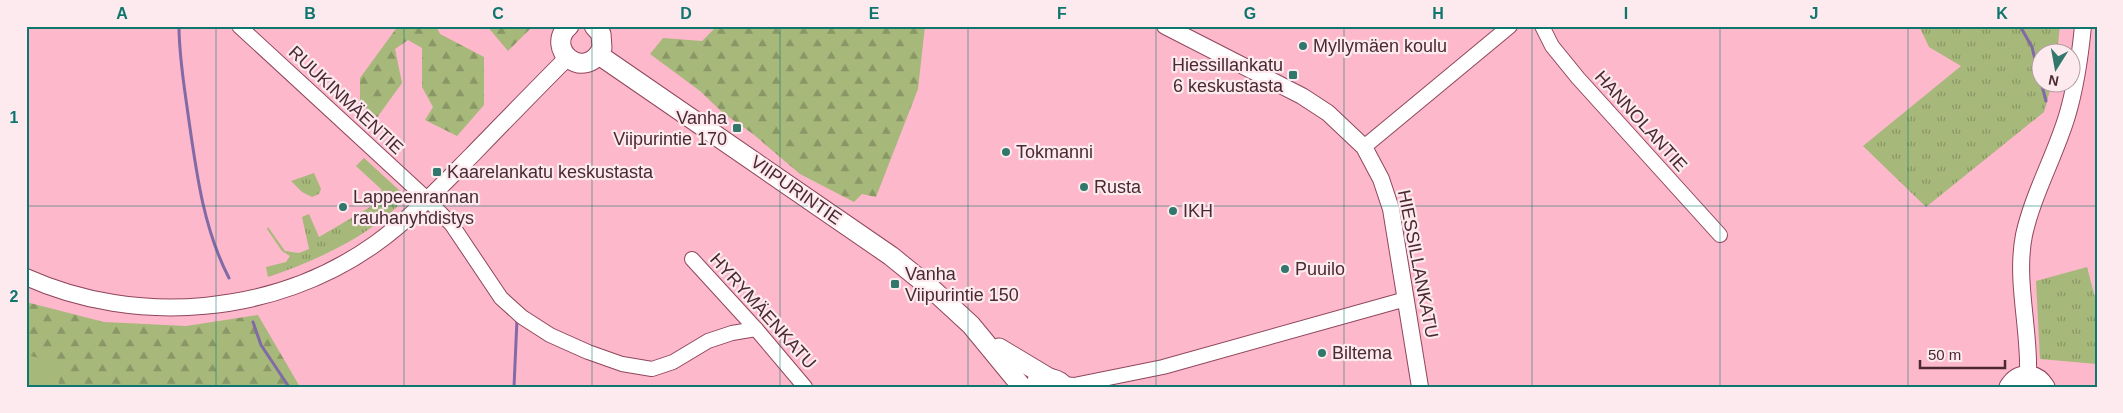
<svg xmlns="http://www.w3.org/2000/svg" width="2123" height="413" viewBox="0 0 2123 413" font-family="Helvetica,sans-serif">
	<defs>
		<pattern id="grass-tufts" width="24" height="20" patternUnits="userSpaceOnUse" patternTransform="scale(1.25)"><rect width="24" height="20" fill="#a6b87a"/><path d="M3 7l-1-3M5 7V3M7 7l1-3M15 17l-1-3M17 17v-4M19 17l1-3" fill="none" stroke="#899665"/></pattern>
		<pattern id="forest-firs" width="22" height="20" patternUnits="userSpaceOnUse" patternTransform="scale(1.25)"><rect width="22" height="20" fill="#a6b87a"/><path d="M5 1l3.5 6h-7zM16 11l3.5 6h-7z" fill="#899665"/></pattern>
	</defs>
	<rect width="100%" height="100%" fill="#fdb8cb"/>
	<g fill="url(#grass-tufts)">
		<path d="M 1919,26 L 2060,26 L 2057,52 L 2040,52 L 2040,82 L 2052,83 L 2044,112 L 1926,207 L 1863,146 L 1961,66 L 1929,47 Z"/>
		<path d="M 364,158 L 400,191 L 403,199 L 400,204 C 364,239 315,261 268,277 L 266,267 L 286,262 L 290,256 L 282,251 L 267,229 L 268,227 L 285,251 L 299,253 L 309,249 L 302,217 L 309,214 L 319,237 L 377,203 L 374,199 L 382,190 L 356,166 Z"/>
		<path d="M 314,173 L 321,189 L 319,194 L 312,197 L 302,192 L 291,181 Z"/>
		<path d="M 2087,267 L 2097,305 L 2097,364 L 2040,359 L 2036,281 Z"/>
	</g>
	<g fill="url(#forest-firs)">
		<path d="M 398,26 L 436,26 L 440,34 L 484,57 L 484,105 L 457,136 L 425,120 L 433,107 L 422,87 L 422,48 L 408,40 L 395,49 L 402,83 L 376,119 L 360,103 L 360,78 Z"/>
		<path d="M 487,26 L 528,26 L 531,28 L 508,51 Z"/>
		<path d="M 717,26 L 925,26 L 918,89 L 876,197 L 862,194 L 854,202 L 800,174 L 753,134 L 723,113 L 700,91 L 650,54 L 663,38 L 702,41 Z"/>
		<path d="M 26,302 L 104,322 L 186,326 L 258,315 L 300,387 L 26,387 Z"/>
	</g>
	<path fill="#a6b87a" d="M 26,355 L 63,363 L 58,387 L 26,387 Z"/>
	<g fill="none" stroke-linecap="round" stroke-linejoin="round">
		<g stroke="#816aa6" stroke-width="3">
			<path d="M 179,26 C 179,56 184,85 188,114 C 196,170 203,228 229,278"/>
			<path d="M 2020,26 L 2032,47 L 2040,80"/>
			<path d="M 2041,82 L 2046,101"/>
			<path d="M 253,322 L 261,345 L 289,387"/>
			<path d="M 514,387 L 517,319"/>
		</g>
		<defs>
			<g id="minor">
				<path d="M 239,26 L 428,200 L 452,225 L 501,298 L 522,317 L 550,335 L 588,352 L 622,364 L 652,369 L 673,362 L 708,341 L 732,333 L 756,329"/>
				<path d="M 1542,26 L 1552,46 L 1578,78 L 1720,235"/>
				<path d="M 1364,147 L 1510,26"/>
				<path d="M 692,259 L 756,329 L 805,387"/>
				<path d="M 1063,384 L 1074,385 L 1163,367 L 1406,299"/>
			</g>
			<g id="tertiary">
				<path d="M 1165,26 L 1302,96 L 1328,113 L 1364,147 L 1381,179 L 1391,209 L 1420,387"/>
				<path d="M 26,277 C 137,327 275,315 375,244 C 411,218 441,186 472,155 C 504,122 535,90 567,58"/>
				<path d="M 2028,375 C 2030,329 2015,281 2024,235 C 2033,194 2055,156 2067,116 C 2076,86 2080,57 2083,26"/>
			</g>
			<g id="secondary">
				<path d="M 569,26 C 543,48 585,84 602,48 L 601,34 L 594,26"/>
				<path d="M 599,55 L 891,256 L 933,290 L 971,325 L 1022,387"/>
				<path d="M 999,348 L 1049,378"/>
				<path d="M 1037,381 C 1047,376 1058,378 1065,387"/>
				<path d="M 2009,387 C 2018,372 2036,372 2045,387"/>
			</g>
		</defs>
		<use href="#minor" stroke="#90465d" stroke-width="16"/>
		<use href="#tertiary" stroke="#90465d" stroke-width="18"/>
		<use href="#secondary" stroke="#90465d" stroke-width="21"/>
		<use href="#minor" stroke="#fff" stroke-width="14"/>
		<use href="#tertiary" stroke="#fff" stroke-width="16"/>
		<use href="#secondary" stroke="#fff" stroke-width="19"/>
	</g>
	<path fill="none" stroke="#0f766e" stroke-width="1" stroke-opacity="0.55" d="M 216,26 L 216,387M 404,26 L 404,387M 592,26 L 592,387M 780,26 L 780,387M 968,26 L 968,387M 1156,26 L 1156,387M 1344,26 L 1344,387M 1532,26 L 1532,387M 1720,26 L 1720,387M 1908,26 L 1908,387M 26,206 L 2097,206"/>
	<g fill="#31776c" stroke="#fceaee" stroke-width="2">
		<circle cx="1303" cy="46" r="5"/>
		<rect x="1288" y="70" width="10" height="10" rx="2.5"/>
		<rect x="732" y="123" width="10" height="10" rx="2.5"/>
		<circle cx="1006" cy="152" r="5"/>
		<rect x="432" y="167" width="10" height="10" rx="2.5"/>
		<circle cx="1084" cy="187" r="5"/>
		<circle cx="343" cy="207" r="5"/>
		<circle cx="1173" cy="211" r="5"/>
		<circle cx="1285" cy="269" r="5"/>
		<rect x="890" y="279" width="10" height="10" rx="2.5"/>
		<circle cx="1322" cy="353" r="5"/>
	</g>
	<g text-anchor="middle" stroke-width="4.5" stroke-linejoin="round" paint-order="stroke">
		<g font-size="18" fill="#4b2933" stroke="#fceaee" text-anchor="start">
			<text x="1313" y="52">Myllymäen koulu</text>
			<text x="1283" y="71" text-anchor="end">Hiessillankatu<tspan x="1283" dy="21">6 keskustasta</tspan></text>
			<text x="727" y="124" text-anchor="end">Vanha<tspan x="727" dy="21">Viipurintie 170</tspan></text>
			<text x="1016" y="158">Tokmanni</text>
			<text x="447" y="178">Kaarelankatu keskustasta</text>
			<text x="1094" y="193">Rusta</text>
			<text x="353" y="203">Lappeenrannan<tspan x="353" dy="21">rauhanyhdistys</tspan></text>
			<text x="1183" y="217">IKH</text>
			<text x="1295" y="275">Puuilo</text>
			<text x="905" y="280">Vanha<tspan x="905" dy="21">Viipurintie 150</tspan></text>
			<text x="1332" y="359">Biltema</text>
		</g>
		<g font-size="18" fill="#4b2933" stroke="#fceaee">
			<text transform="translate(346 100) rotate(43)" y="6">RUUKINMÄENTIE</text>
			<text transform="translate(1641 121) rotate(48)" y="6">HANNOLANTIE</text>
			<text transform="translate(796 190) rotate(35)" y="6">VIIPURINTIE</text>
			<text transform="translate(1418 264) rotate(79)" y="6">HIESSILLANKATU</text>
			<text transform="translate(763 311) rotate(48)" y="6">HYRYMÄENKATU</text>
		</g>
	</g>
	<rect width="2123" height="413" fill="none" stroke="#fceaee" stroke-width="55"/>
	<g transform="translate(2056 68) rotate(191)"><circle r="24" fill="#fceaee" stroke="#b59da3"/>
	<path d="M0-4L9 19L0 12L-9 19Z" fill="#31776c"/>
	<text y="-8" font-size="14" font-weight="bold" text-anchor="middle" fill="#4b2933">N</text>
	</g>
	<path d="M1920 360v8h85v-8" fill="none" stroke="#4b2933" stroke-width="2.5"/>
	<text x="1928" y="360" font-size="15" fill="#4b2933" stroke="#fceaee" stroke-width="4" paint-order="stroke">50 m</text>
	<rect x="28" y="28" width="2068" height="358" fill="none" stroke="#0f766e" stroke-width="2"/>
	<g font-size="16" text-anchor="middle" font-weight="bold" fill="#0f766e">
		<text x="122" y="19">A</text>
		<text x="310" y="19">B</text>
		<text x="498" y="19">C</text>
		<text x="686" y="19">D</text>
		<text x="874" y="19">E</text>
		<text x="1062" y="19">F</text>
		<text x="1250" y="19">G</text>
		<text x="1438" y="19">H</text>
		<text x="1626" y="19">I</text>
		<text x="1814" y="19">J</text>
		<text x="2002" y="19">K</text>
		<text x="14" y="123">1</text>
		<text x="14" y="302">2</text>
	</g>
</svg>
